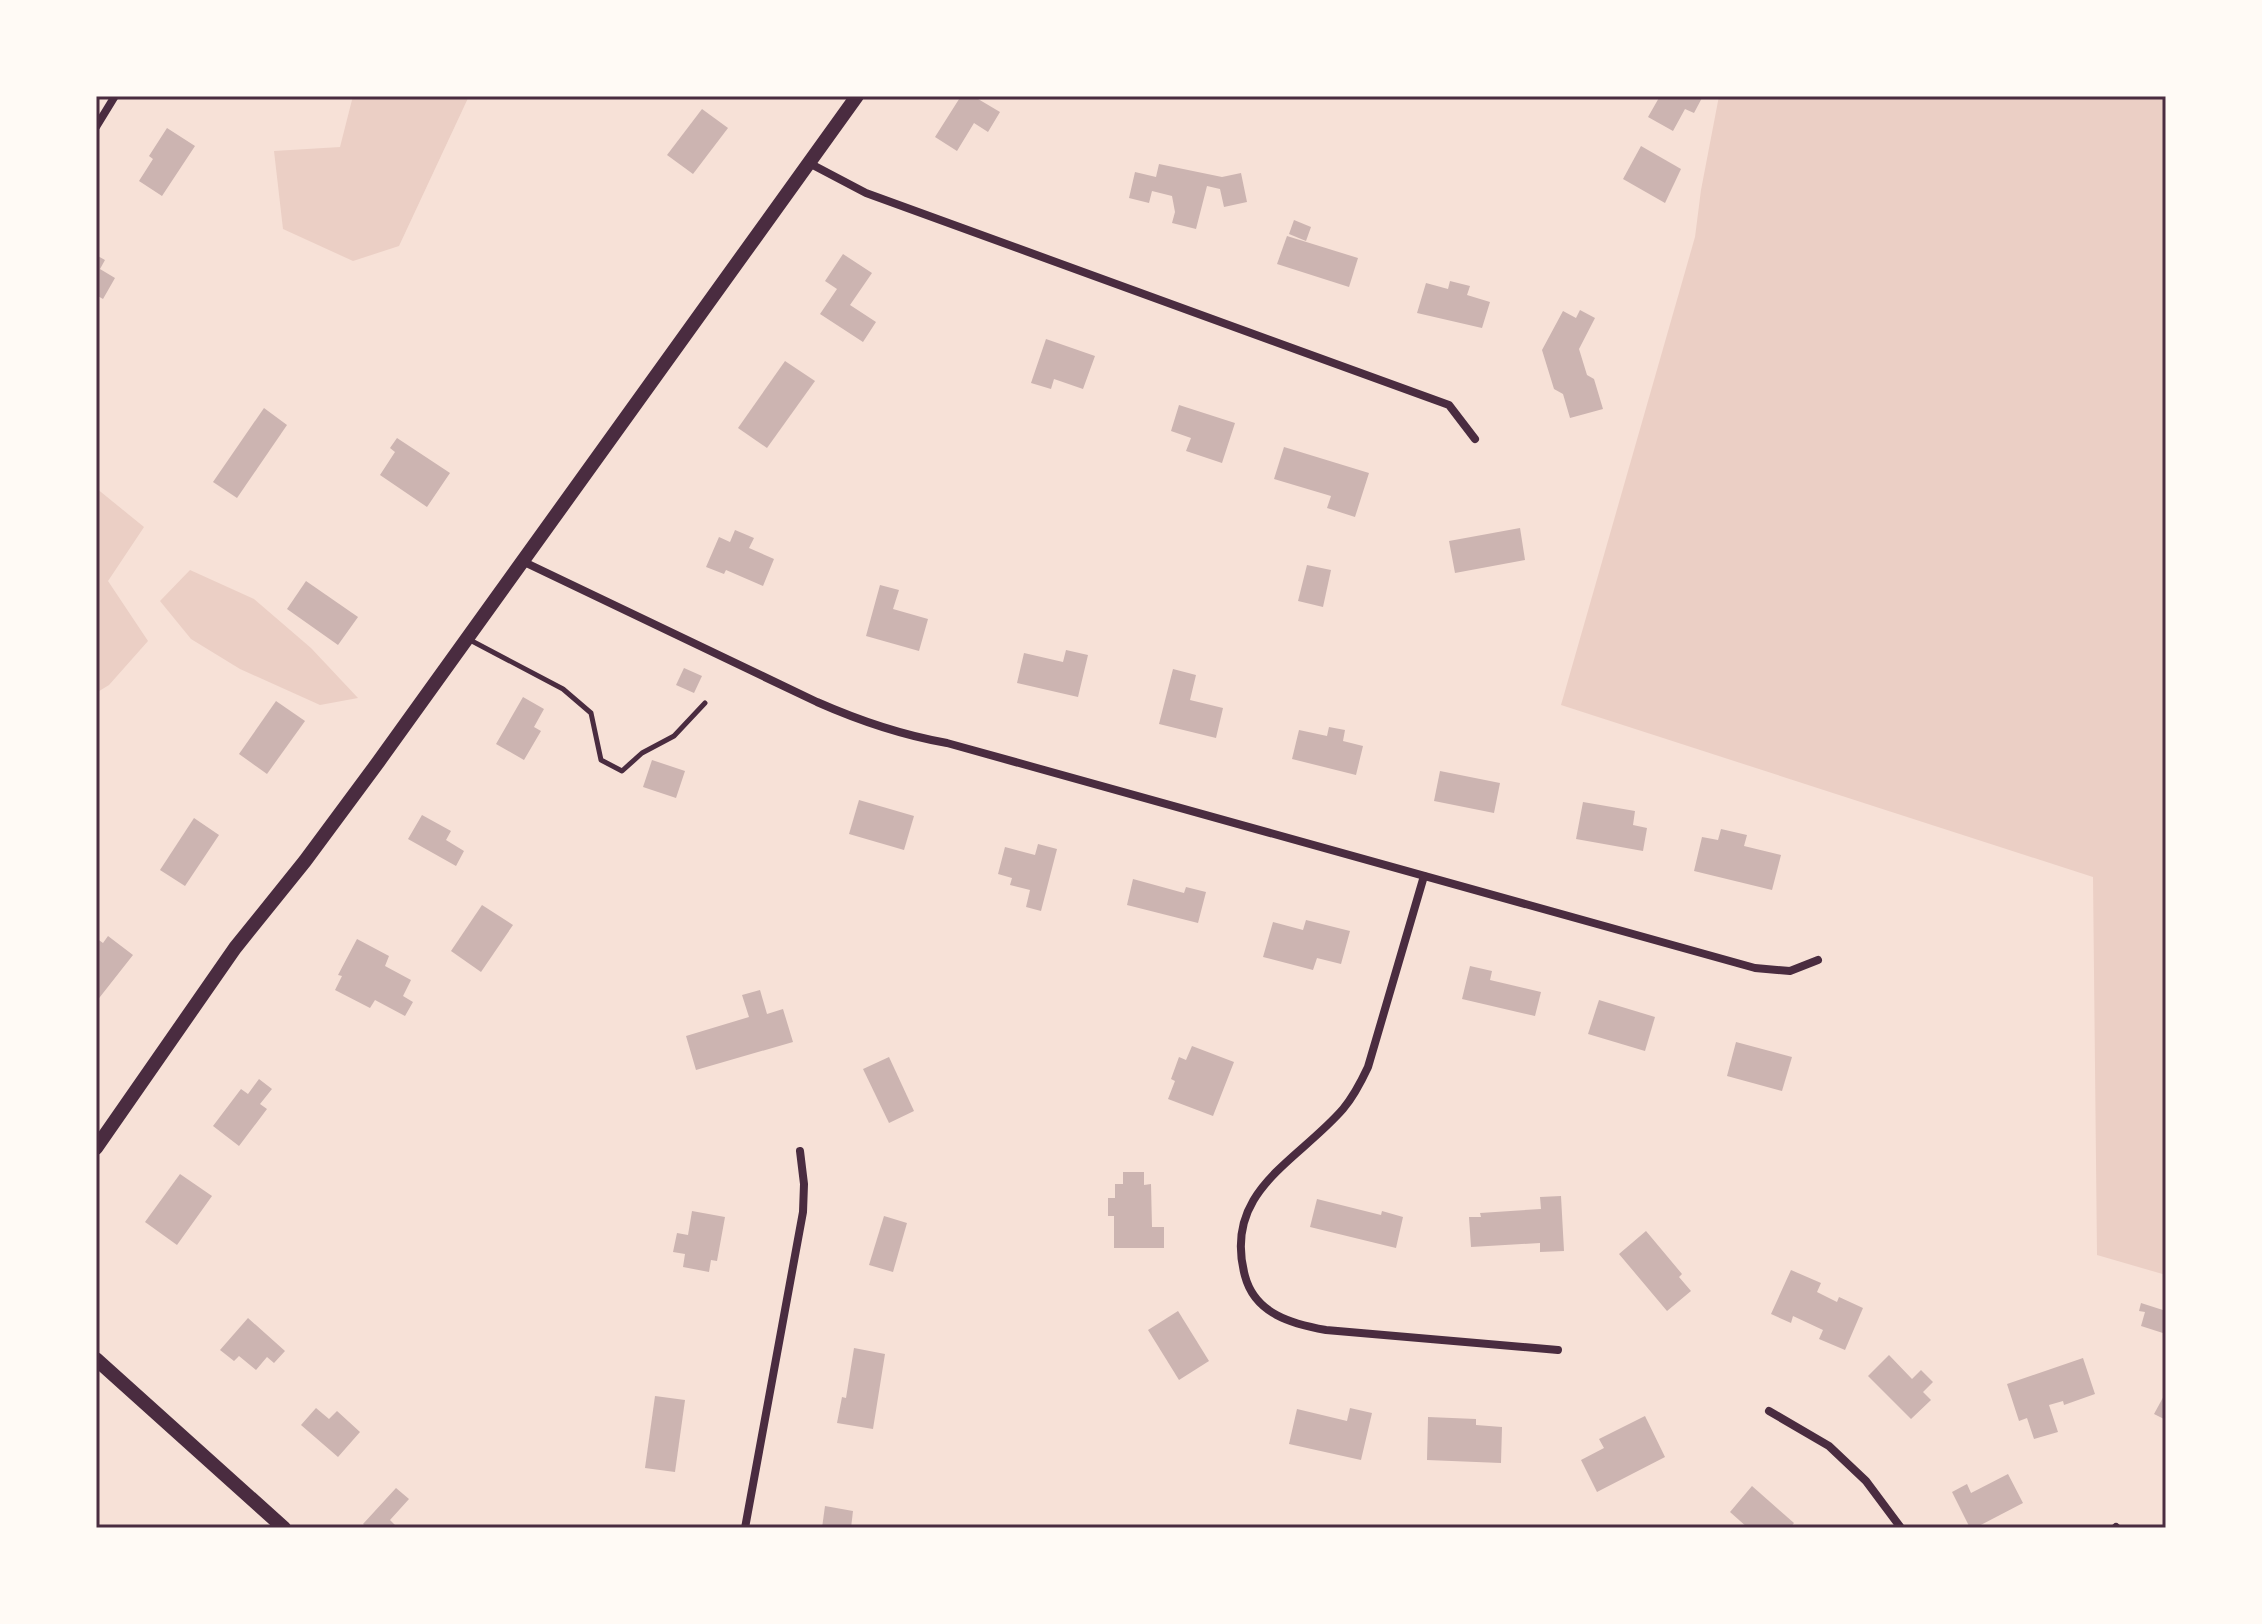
<svg xmlns="http://www.w3.org/2000/svg" width="2262" height="1624" viewBox="0 0 2262 1624" font-family="Figtree,sans-serif">
	<rect width="100%" height="100%" fill="#f7e1d7"/>
	<g fill="#ebcfc5">
		<path d="M 353,96 L 469,96 L 399,246 L 353,261 L 283,229 L 274,151 L 340,147 Z"/>
		<path d="M 1719,96 L 2166,96 L 2166,1275 L 2097,1255 L 2093,877 L 1561,705 L 1695,237 L 1701,190 Z"/>
		<path d="M 96,488 L 144,527 L 108,581 L 148,641 L 109,685 L 96,693 Z"/>
		<path d="M 190,570 L 254,599 L 311,648 L 358,698 L 320,705 L 240,669 L 191,639 L 160,601 Z"/>
	</g>
	<g fill="#ccb4b1">
		<path d="M 961,96 L 973,96 L 1000,112 L 988,132 L 974,123 L 957,151 L 935,137 Z"/>
		<path d="M 1660,96 L 1703,96 L 1694,113 L 1685,109 L 1673,131 L 1648,117 Z"/>
		<path d="M 702,109 L 728,128 L 693,174 L 667,155 Z"/>
		<path d="M 167,128 L 195,146 L 162,196 L 139,181 L 153,159 L 149,156 Z"/>
		<path d="M 1641,146 L 1681,169 L 1665,203 L 1623,179 Z"/>
		<path d="M 1159,164 L 1222,177 L 1241,173 L 1247,202 L 1224,207 L 1220,189 L 1207,186 L 1196,229 L 1172,223 L 1175,212 L 1172,196 L 1152,191 L 1149,203 L 1129,198 L 1135,172 L 1156,177 Z"/>
		<path d="M 1294,220 L 1311,227 L 1306,241 L 1289,234 Z"/>
		<path d="M 1287,236 L 1358,258 L 1349,287 L 1277,264 Z"/>
		<path d="M 843,254 L 872,273 L 850,305 L 876,322 L 863,342 L 820,314 L 837,289 L 825,281 Z"/>
		<path d="M 96,255 L 105,260 L 100,269 L 115,278 L 103,299 L 96,295 Z"/>
		<path d="M 1450,281 L 1470,286 L 1467,295 L 1490,302 L 1482,328 L 1417,313 L 1426,283 L 1448,289 Z"/>
		<path d="M 1580,310 L 1595,318 L 1579,349 L 1587,375 L 1594,379 L 1603,409 L 1570,418 L 1563,394 L 1554,389 L 1542,350 L 1563,311 L 1576,318 Z"/>
		<path d="M 1046,339 L 1095,356 L 1083,389 L 1054,379 L 1051,389 L 1031,383 Z"/>
		<path d="M 785,361 L 815,381 L 767,448 L 738,428 Z"/>
		<path d="M 1179,405 L 1235,423 L 1222,463 L 1186,451 L 1191,438 L 1171,431 Z"/>
		<path d="M 264,408 L 287,425 L 237,498 L 213,482 Z"/>
		<path d="M 397,438 L 450,473 L 427,507 L 380,475 L 395,452 L 390,448 Z"/>
		<path d="M 1284,447 L 1369,473 L 1355,517 L 1327,508 L 1331,496 L 1274,479 Z"/>
		<path d="M 1520,528 L 1525,560 L 1455,573 L 1449,541 Z"/>
		<path d="M 735,530 L 754,538 L 749,548 L 774,559 L 763,586 L 726,570 L 724,574 L 706,567 L 719,537 L 730,542 Z"/>
		<path d="M 1307,565 L 1331,570 L 1323,607 L 1298,601 Z"/>
		<path d="M 306,581 L 358,617 L 338,645 L 287,609 Z"/>
		<path d="M 880,585 L 899,590 L 893,609 L 928,619 L 919,651 L 866,636 Z"/>
		<path d="M 1066,650 L 1088,655 L 1078,697 L 1017,683 L 1024,653 L 1063,662 Z"/>
		<path d="M 684,668 L 702,676 L 694,693 L 676,685 Z"/>
		<path d="M 1173,669 L 1196,675 L 1190,700 L 1223,708 L 1216,738 L 1159,724 Z"/>
		<path d="M 523,697 L 544,709 L 534,727 L 541,731 L 524,760 L 496,744 Z"/>
		<path d="M 276,701 L 305,721 L 267,774 L 239,754 Z"/>
		<path d="M 1329,727 L 1345,730 L 1343,741 L 1363,746 L 1356,775 L 1292,759 L 1299,730 L 1327,736 Z"/>
		<path d="M 652,760 L 685,771 L 676,798 L 643,787 Z"/>
		<path d="M 1440,771 L 1500,783 L 1494,813 L 1434,801 Z"/>
		<path d="M 859,800 L 914,816 L 904,850 L 849,834 Z"/>
		<path d="M 1583,802 L 1635,811 L 1633,825 L 1647,828 L 1643,851 L 1576,839 Z"/>
		<path d="M 422,815 L 451,831 L 446,840 L 464,851 L 456,866 L 408,839 Z"/>
		<path d="M 194,818 L 219,835 L 185,886 L 160,870 Z"/>
		<path d="M 1721,829 L 1747,835 L 1744,846 L 1781,855 L 1772,890 L 1694,871 L 1702,837 L 1718,840 Z"/>
		<path d="M 1038,844 L 1057,849 L 1041,911 L 1026,907 L 1030,890 L 1010,885 L 1012,878 L 998,874 L 1005,847 L 1035,855 Z"/>
		<path d="M 1133,879 L 1184,893 L 1186,887 L 1206,892 L 1198,923 L 1127,905 Z"/>
		<path d="M 482,905 L 513,925 L 481,972 L 451,951 Z"/>
		<path d="M 1306,920 L 1350,931 L 1341,964 L 1317,958 L 1313,970 L 1263,957 L 1273,922 L 1303,930 Z"/>
		<path d="M 108,936 L 133,955 L 96,1002 L 96,938 L 103,943 Z"/>
		<path d="M 357,939 L 389,956 L 385,966 L 411,980 L 403,996 L 413,1002 L 405,1016 L 375,1000 L 370,1008 L 335,990 L 342,976 L 338,975 Z"/>
		<path d="M 1470,966 L 1492,971 L 1490,980 L 1541,992 L 1535,1016 L 1462,999 Z"/>
		<path d="M 760,990 L 767,1014 L 783,1009 L 793,1042 L 696,1070 L 686,1036 L 749,1017 L 742,995 Z"/>
		<path d="M 1599,1000 L 1655,1017 L 1645,1051 L 1588,1034 Z"/>
		<path d="M 1736,1042 L 1792,1057 L 1782,1091 L 1727,1076 Z"/>
		<path d="M 1192,1046 L 1234,1062 L 1213,1116 L 1168,1099 L 1175,1081 L 1171,1079 L 1179,1057 L 1186,1060 Z"/>
		<path d="M 889,1057 L 914,1111 L 889,1123 L 863,1069 Z"/>
		<path d="M 259,1079 L 272,1089 L 260,1104 L 267,1109 L 239,1146 L 213,1126 L 241,1089 L 248,1094 Z"/>
		<path d="M 1123,1172 L 1144,1172 L 1144,1185 L 1151,1184 L 1152,1227 L 1164,1227 L 1164,1248 L 1114,1248 L 1114,1216 L 1108,1216 L 1108,1198 L 1115,1198 L 1115,1184 L 1123,1184 Z"/>
		<path d="M 180,1174 L 212,1196 L 177,1245 L 145,1222 Z"/>
		<path d="M 1561,1196 L 1564,1251 L 1540,1252 L 1540,1243 L 1471,1247 L 1469,1217 L 1481,1217 L 1480,1213 L 1541,1209 L 1540,1197 Z"/>
		<path d="M 1317,1199 L 1381,1215 L 1382,1211 L 1403,1217 L 1396,1248 L 1310,1227 Z"/>
		<path d="M 692,1211 L 725,1217 L 717,1261 L 711,1260 L 709,1272 L 683,1267 L 685,1254 L 673,1252 L 677,1233 L 688,1235 Z"/>
		<path d="M 884,1216 L 907,1223 L 893,1272 L 869,1265 Z"/>
		<path d="M 1646,1231 L 1682,1274 L 1679,1277 L 1691,1291 L 1667,1311 L 1619,1254 Z"/>
		<path d="M 1791,1270 L 1821,1283 L 1817,1292 L 1837,1302 L 1839,1297 L 1863,1308 L 1845,1350 L 1819,1339 L 1823,1330 L 1793,1316 L 1791,1323 L 1771,1314 Z"/>
		<path d="M 2141,1303 L 2166,1311 L 2166,1334 L 2141,1326 L 2145,1312 L 2139,1311 Z"/>
		<path d="M 1178,1311 L 1209,1361 L 1179,1380 L 1148,1330 Z"/>
		<path d="M 248,1318 L 285,1351 L 274,1363 L 267,1357 L 256,1370 L 239,1356 L 234,1361 L 220,1350 Z"/>
		<path d="M 854,1348 L 885,1354 L 873,1429 L 837,1423 L 842,1397 L 846,1398 Z"/>
		<path d="M 1889,1355 L 1912,1379 L 1921,1370 L 1933,1382 L 1923,1392 L 1931,1400 L 1911,1419 L 1868,1376 Z"/>
		<path d="M 2083,1358 L 2095,1394 L 2064,1405 L 2063,1401 L 2049,1405 L 2058,1432 L 2034,1439 L 2027,1418 L 2019,1421 L 2007,1384 Z"/>
		<path d="M 2166,1392 L 2166,1420 L 2154,1414 Z"/>
		<path d="M 655,1396 L 685,1400 L 675,1472 L 645,1468 Z"/>
		<path d="M 316,1408 L 329,1419 L 337,1411 L 360,1432 L 338,1457 L 301,1425 Z"/>
		<path d="M 1350,1408 L 1372,1413 L 1361,1460 L 1289,1444 L 1297,1409 L 1347,1421 Z"/>
		<path d="M 1645,1416 L 1665,1457 L 1597,1492 L 1581,1460 L 1604,1448 L 1599,1439 Z"/>
		<path d="M 1428,1417 L 1476,1419 L 1476,1425 L 1502,1427 L 1501,1463 L 1427,1460 Z"/>
		<path d="M 2008,1474 L 2023,1503 L 1975,1528 L 1970,1528 L 1952,1492 L 1967,1484 L 1971,1493 Z"/>
		<path d="M 1752,1486 L 1794,1523 L 1790,1528 L 1748,1528 L 1730,1512 Z"/>
		<path d="M 396,1488 L 409,1499 L 390,1520 L 398,1528 L 367,1528 L 363,1524 Z"/>
		<path d="M 825,1506 L 853,1511 L 851,1528 L 822,1528 Z"/>
	</g>
	<g fill="none" stroke-linecap="round" stroke-linejoin="round">
		<path stroke="#4a2c40" stroke-width="5" d="M 470,640 L 563,689 L 591,713 L 601,760 L 622,771 L 642,753 L 674,736 L 705,703"/>
		<g stroke="#4a2c40" stroke-width="8">
			<path d="M 96,127 L 115,96"/>
			<path d="M 809,163 L 866,193 L 1449,405 L 1475,439"/>
			<path d="M 522,561 L 817,702 C 860,721 901,735 947,743 L 1755,968 L 1790,971 L 1818,960"/>
			<path d="M 1424,876 L 1368,1067 C 1361,1082 1354,1096 1343,1109 C 1297,1162 1222,1191 1245,1276 C 1255,1314 1292,1324 1326,1330 L 1558,1350"/>
			<path d="M 1769,1411 L 1829,1446 L 1866,1481 L 1901,1528"/>
			<path d="M 745,1528 L 803,1212 L 804,1184 L 800,1151"/>
			<path d="M 2115,1528 L 2116,1527"/>
		</g>
		<g stroke="#4a2c40" stroke-width="14">
			<path d="M 96,1148 L 235,948 L 305,861 L 379,761 L 857,96"/>
			<path d="M 96,1359 L 284,1528"/>
		</g>
	</g>
	<rect width="2262" height="1624" fill="none" stroke="#fffaf5" stroke-width="196"/>
	<rect x="98" y="98" width="2066" height="1428" fill="none" stroke="#4a2c40" stroke-width="3"/>
</svg>
